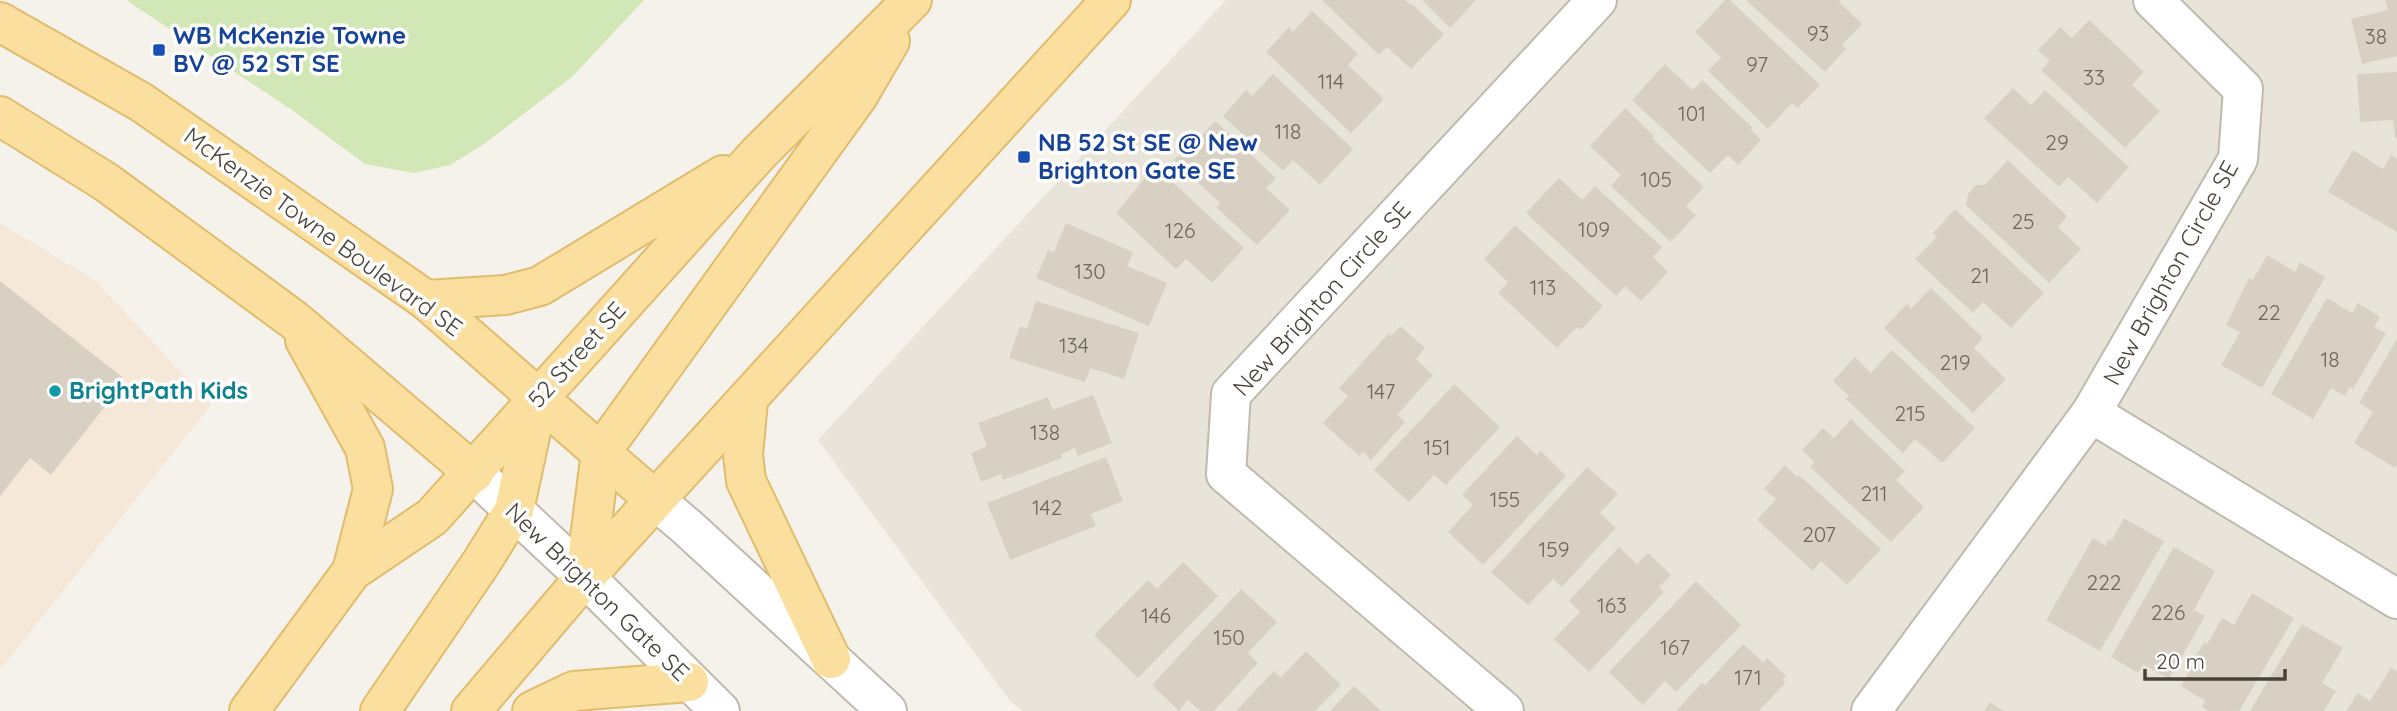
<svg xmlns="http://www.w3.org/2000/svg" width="2397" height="711" viewBox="0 0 2397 711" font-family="Quicksand,sans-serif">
	<rect width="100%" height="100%" fill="#f5f2eb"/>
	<path fill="#e9e4d9" d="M 1226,0 L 2397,0 L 2397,711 L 1023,711 L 1010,701 L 818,440 Z"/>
	<path fill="#f5e8d8" d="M 0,223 L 96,281 L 211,405 L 0,670 Z"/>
	<path fill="#d2e7b6" d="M 126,0 L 644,0 L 572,77 L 484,144 L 450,165 L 414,173 L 365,164 L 292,110 Z"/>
	<g fill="#d9d0c4">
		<path d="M 1322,0 L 1405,0 L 1411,5 L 1412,4 L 1444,34 L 1411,69 L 1387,47 L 1379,55 Z"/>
		<path d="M 1422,0 L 1476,0 L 1450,28 Z"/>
		<path d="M 1725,0 L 1730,0 L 1820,85 L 1798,108 L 1792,103 L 1768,129 L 1708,71 L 1721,58 L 1695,32 Z"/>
		<path d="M 1746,0 L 1841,0 L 1839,2 L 1862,24 L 1842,45 L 1846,49 L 1825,72 Z"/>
		<path d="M 2385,0 L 2397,0 L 2397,56 L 2362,64 L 2351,19 L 2388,10 Z"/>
		<path d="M 1312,11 L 1358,54 L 1348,65 L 1384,99 L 1351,133 L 1266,52 L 1289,27 L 1293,32 Z"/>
		<path d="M 2089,20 L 2144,72 L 2132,85 L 2160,111 L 2125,148 L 2041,70 L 2050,61 L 2038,50 L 2060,27 L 2072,38 Z"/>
		<path d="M 1665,64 L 1693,90 L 1702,80 L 1753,128 L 1751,130 L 1761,140 L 1738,165 L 1728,155 L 1710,173 L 1632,100 Z"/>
		<path d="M 2397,72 L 2397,138 L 2395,138 L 2393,120 L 2360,122 L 2357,74 Z"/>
		<path d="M 1273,74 L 1353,149 L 1320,185 L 1293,160 L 1283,171 L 1223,116 L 1246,90 L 1252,96 Z"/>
		<path d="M 2013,88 L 2031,105 L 2045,90 L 2129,167 L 2097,203 L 2068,177 L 2059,187 L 1984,118 Z"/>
		<path d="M 1625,108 L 1654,136 L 1652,138 L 1704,187 L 1686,206 L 1696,215 L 1671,242 L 1611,186 L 1621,175 L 1590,146 Z"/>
		<path d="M 1215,121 L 1276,178 L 1266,188 L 1290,210 L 1257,245 L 1216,207 L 1220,203 L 1174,160 L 1194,139 L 1197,141 Z"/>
		<path d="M 2353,150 L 2383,169 L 2391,155 L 2397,159 L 2397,232 L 2328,192 Z"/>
		<path d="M 2008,160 L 2067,216 L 2058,227 L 2081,249 L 2049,283 L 1966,205 L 1968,194 L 1976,185 L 1985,185 Z"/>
		<path d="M 1155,166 L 1244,248 L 1212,283 L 1186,259 L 1176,269 L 1116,213 Z"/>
		<path d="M 1559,178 L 1582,200 L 1595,186 L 1662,247 L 1653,257 L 1668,272 L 1641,301 L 1625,286 L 1616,296 L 1526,213 Z"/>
		<path d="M 1955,209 L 2044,293 L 2011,328 L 1983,302 L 1973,313 L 1915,259 L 1937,237 L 1933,233 Z"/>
		<path d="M 1066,223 L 1133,252 L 1127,266 L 1167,283 L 1149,326 L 1036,278 L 1048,250 L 1054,252 Z"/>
		<path d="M 1515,225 L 1603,306 L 1581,330 L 1577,327 L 1557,348 L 1498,293 L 1508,282 L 1484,259 Z"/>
		<path d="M 2267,255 L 2295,272 L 2300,262 L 2325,277 L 2262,388 L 2221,365 L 2240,332 L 2226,325 L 2249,278 L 2253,280 Z"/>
		<path d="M 0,281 L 122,377 L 106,398 L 110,400 L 51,475 L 30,458 L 0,496 Z"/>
		<path d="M 1931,288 L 1983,338 L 1974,348 L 2006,379 L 1973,413 L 1884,328 L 1907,304 L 1911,309 Z"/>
		<path d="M 2327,298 L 2352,313 L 2358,303 L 2380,317 L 2374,327 L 2386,333 L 2353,389 L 2350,387 L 2345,396 L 2331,388 L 2313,419 L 2271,394 Z"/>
		<path d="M 1036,301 L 1139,333 L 1124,379 L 1090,368 L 1085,382 L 1009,358 L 1020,326 L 1027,329 Z"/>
		<path d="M 1400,326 L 1425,348 L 1416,359 L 1433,375 L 1397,415 L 1405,422 L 1371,460 L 1363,452 L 1359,456 L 1323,423 L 1348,396 L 1339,388 L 1389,333 L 1391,336 Z"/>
		<path d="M 2397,339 L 2397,465 L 2395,468 L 2354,443 L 2373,412 L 2359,403 Z"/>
		<path d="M 1892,350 L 1975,428 L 1942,463 L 1915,439 L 1903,453 L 1846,399 L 1849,396 L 1833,381 L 1855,357 L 1871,373 Z"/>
		<path d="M 1454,384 L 1500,427 L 1446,485 L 1434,475 L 1409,502 L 1374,470 Z"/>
		<path d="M 1093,395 L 1112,443 L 1078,456 L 1075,448 L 1061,454 L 1062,458 L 1003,480 L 1001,474 L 981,482 L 971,453 L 987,446 L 978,423 L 1048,397 L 1053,410 Z"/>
		<path d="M 1851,419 L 1905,471 L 1896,480 L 1924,507 L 1891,542 L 1810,467 L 1814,462 L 1802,450 L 1823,428 L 1834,438 Z"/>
		<path d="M 1517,436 L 1537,455 L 1541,451 L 1566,476 L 1483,565 L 1448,532 L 1473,505 L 1462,495 Z"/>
		<path d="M 1106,457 L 1123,501 L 1091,514 L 1096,526 L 1010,560 L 987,503 Z"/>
		<path d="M 1785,465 L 1797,477 L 1799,475 L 1881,549 L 1847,585 L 1821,561 L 1813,571 L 1757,520 L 1776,499 L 1764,489 Z"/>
		<path d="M 1587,467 L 1618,494 L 1600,513 L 1616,528 L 1562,587 L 1553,579 L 1528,605 L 1491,572 Z"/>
		<path d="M 2124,518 L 2164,541 L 2100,651 L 2046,620 L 2093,538 L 2105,546 L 2109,539 L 2112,540 Z"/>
		<path d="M 1619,547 L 1637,564 L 1648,553 L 1671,575 L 1659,587 L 1664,592 L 1589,672 L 1554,639 L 1580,612 L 1569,601 Z"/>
		<path d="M 2174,547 L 2215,571 L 2194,610 L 2205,616 L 2169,679 L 2143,664 L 2138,673 L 2111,657 Z"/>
		<path d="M 1183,562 L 1218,596 L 1138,678 L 1094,635 L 1148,580 L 1157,589 Z"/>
		<path d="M 1696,581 L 1741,625 L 1676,692 L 1665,681 L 1643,705 L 1609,672 Z"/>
		<path d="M 1241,589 L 1277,622 L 1248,653 L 1258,663 L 1214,711 L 1200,711 L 1188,700 L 1179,711 L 1152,685 Z"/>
		<path d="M 2252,593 L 2294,618 L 2239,711 L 2208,711 L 2202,707 L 2205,701 L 2181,686 L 2196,659 L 2194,659 L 2204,642 L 2207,644 L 2222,618 L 2234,625 Z"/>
		<path d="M 2302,624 L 2343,648 L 2322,683 L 2336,691 L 2324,711 L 2250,711 Z"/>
		<path d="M 1743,644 L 1763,662 L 1767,658 L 1786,676 L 1783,680 L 1785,683 L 1759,711 L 1676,711 L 1702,683 L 1705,685 Z"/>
		<path d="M 1306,651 L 1341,685 L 1315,711 L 1236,711 L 1274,671 L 1281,677 Z"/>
		<path d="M 2391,668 L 2397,671 L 2397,711 L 2346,711 L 2358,693 L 2370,701 Z"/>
		<path d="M 1354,686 L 1381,711 L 1330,711 Z"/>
		<path d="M 1990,702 L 2004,711 L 1984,711 Z"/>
	</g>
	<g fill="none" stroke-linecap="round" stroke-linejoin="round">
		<defs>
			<g id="minor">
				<path d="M 2091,413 L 2397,599"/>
				<path d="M 474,473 L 585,577 L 720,711"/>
				<path d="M 655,500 L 687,527 L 887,711"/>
				<path d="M 1504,711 L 1226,474 L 1231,394 L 1597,0"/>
				<path d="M 1871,711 L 2091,413 L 2238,159 L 2243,89 L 2153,0"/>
			</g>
			<g id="major">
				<path d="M 0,22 L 141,102 L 426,300 L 655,500"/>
				<path d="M 0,116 L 106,182 L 294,320 L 474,473"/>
				<path d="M 426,300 L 506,295 L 540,286 L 723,175"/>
				<path d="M 305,340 L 365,448 L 373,489 L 352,571"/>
				<path d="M 748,401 L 743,455 L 746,481 L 831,659"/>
				<path d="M 585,577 L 601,452 L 858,96 L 890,41"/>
				<path d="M 249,711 L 352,571 L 432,517 L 758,154 L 912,0"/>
				<path d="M 380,711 L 481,563 L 514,510 L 538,399"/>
				<path d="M 471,711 L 585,577 L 1111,0"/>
				<path d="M 532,711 L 574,691 L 689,682"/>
			</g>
		</defs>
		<use href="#minor" stroke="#c0b9ae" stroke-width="42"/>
		<use href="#major" stroke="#e0bc6e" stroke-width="42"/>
		<use href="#minor" stroke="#fff" stroke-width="38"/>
		<use href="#major" stroke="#fadf9f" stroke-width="38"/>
	</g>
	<g fill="#1a4fb4" stroke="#fff" stroke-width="2.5">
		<rect x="152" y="43" width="14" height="14" rx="3.5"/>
		<rect x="1017" y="150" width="14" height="14" rx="3.5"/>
	</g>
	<circle fill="#0f9aa8" stroke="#fff" stroke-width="2.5" cx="55" cy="391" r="7"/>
	<g text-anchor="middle" stroke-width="7" stroke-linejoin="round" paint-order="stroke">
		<g font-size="21" fill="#6d665c">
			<text x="1818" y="41">93</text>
			<text x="2376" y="44">38</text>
			<text x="1757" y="72">97</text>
			<text x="2094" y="85">33</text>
			<text x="1331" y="89">114</text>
			<text x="1692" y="121">101</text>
			<text x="1288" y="139">118</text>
			<text x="2057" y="150">29</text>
			<text x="1656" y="187">105</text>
			<text x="2023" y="229">25</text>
			<text x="1594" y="237">109</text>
			<text x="1180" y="238">126</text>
			<text x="1090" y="279">130</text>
			<text x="1980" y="283">21</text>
			<text x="1543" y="295">113</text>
			<text x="2269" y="320">22</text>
			<text x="1074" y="353">134</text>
			<text x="2330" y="367">18</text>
			<text x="1955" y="370">219</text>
			<text x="1381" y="399">147</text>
			<text x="1910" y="421">215</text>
			<text x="1045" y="440">138</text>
			<text x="1437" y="455">151</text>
			<text x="1874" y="501">211</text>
			<text x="1505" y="507">155</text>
			<text x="1047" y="515">142</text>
			<text x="1819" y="542">207</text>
			<text x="1554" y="557">159</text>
			<text x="2104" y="590">222</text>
			<text x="1612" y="613">163</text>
			<text x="2168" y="620">226</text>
			<text x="1156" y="623">146</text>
			<text x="1229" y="645">150</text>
			<text x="1675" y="655">167</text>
			<text x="1748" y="685">171</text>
		</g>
		<g font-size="24" font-weight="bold" fill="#164399" stroke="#fff" text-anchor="start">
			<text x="173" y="44">WB McKenzie Towne<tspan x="173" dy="28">BV @ 52 ST SE</tspan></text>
			<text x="1038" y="151">NB 52 St SE @ New<tspan x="1038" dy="28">Brighton Gate SE</tspan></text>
		</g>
		<g font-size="24" fill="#494239" stroke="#fff">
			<text transform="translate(323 232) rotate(36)" y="8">McKenzie Towne Boulevard SE</text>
			<text transform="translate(2171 273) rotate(-61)" y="8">New Brighton Circle SE</text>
			<text transform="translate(1322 299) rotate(-48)" y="8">New Brighton Circle SE</text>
			<text transform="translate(577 355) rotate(-48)" y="8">52 Street SE</text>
			<text transform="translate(597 592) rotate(44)" y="8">New Brighton Gate SE</text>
		</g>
		<g font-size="24" font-weight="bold" fill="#0d838f" stroke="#fff" text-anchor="start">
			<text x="69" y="399">BrightPath Kids</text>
		</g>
	</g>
	<path d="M2145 669v10h140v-10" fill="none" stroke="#494239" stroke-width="3.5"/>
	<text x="2156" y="669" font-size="21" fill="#494239" stroke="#ffffff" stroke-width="5" paint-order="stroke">20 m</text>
</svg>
